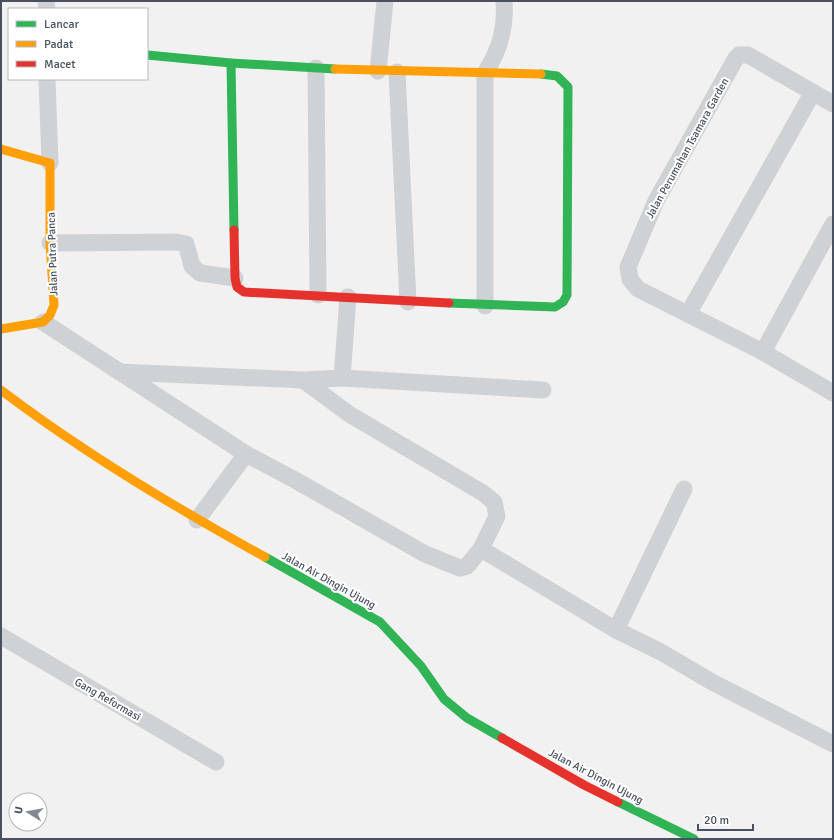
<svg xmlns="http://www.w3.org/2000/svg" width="834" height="840" viewBox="0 0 834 840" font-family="Signika,sans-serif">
	<rect width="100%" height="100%" fill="#f2f1f1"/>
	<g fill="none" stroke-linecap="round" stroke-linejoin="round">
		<g stroke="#cfd2d5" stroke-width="17">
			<path d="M 46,1 L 47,9"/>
			<path d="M 316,68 L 318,295"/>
			<path d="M 378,71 L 385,1"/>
			<path d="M 397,72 L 408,302"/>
			<path d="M 47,79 L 50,163"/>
			<path d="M 833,104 L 748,55 L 739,55 L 736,58 L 656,201 L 628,267 L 630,279 L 638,289 L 763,352 L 833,393"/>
			<path d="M 50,243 L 176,242 L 186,244 L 192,266 L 200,273 L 235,278"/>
			<path d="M 485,306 L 485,73 C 500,50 506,28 504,1"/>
			<path d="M 688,314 L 813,92"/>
			<path d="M 43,322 L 246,454 L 295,480 L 425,554 L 460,568 L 467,566 L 481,549 L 497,516 L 494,502 L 483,493 L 349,414 L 303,380"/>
			<path d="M 763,352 L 833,224"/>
			<path d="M 120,372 L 303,380 L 342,378 L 543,390"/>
			<path d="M 342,378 L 348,297"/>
			<path d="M 197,520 L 246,454"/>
			<path d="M 481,549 L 616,630 L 661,652 L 712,682 L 833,744"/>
			<path d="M 616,630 L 684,489"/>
			<path d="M 1,636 L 216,762"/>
		</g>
		<g stroke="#30b455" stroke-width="9">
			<path d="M 147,55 L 231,63 L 335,69"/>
			<path d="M 231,63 L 234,230"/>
			<path d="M 449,303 L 555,307 L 563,302 L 567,295 L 568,87 L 557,76 L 541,74"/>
			<path d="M 265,557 L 380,622 L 421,666 L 444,699 L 467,718 L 502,738"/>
			<path d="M 618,802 L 694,839"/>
		</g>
		<g stroke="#ff9f0a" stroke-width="9">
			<path d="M 335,69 L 541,74"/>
			<path d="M 1,149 L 50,163 L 50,243 L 54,305 L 50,315 L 43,322 L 1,329"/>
			<path d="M 1,390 C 84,453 174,507 265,557"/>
		</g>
		<g stroke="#e5322d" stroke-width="9">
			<path d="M 234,230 L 235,278 L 237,287 L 244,292 L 449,303"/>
			<path d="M 502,738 L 584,785 L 618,802"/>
		</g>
	</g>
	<g text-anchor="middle" stroke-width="4" stroke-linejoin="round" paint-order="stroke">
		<g font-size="11" fill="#47515f" stroke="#fff">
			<text transform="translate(687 148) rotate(-61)" y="4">Jalan Perumahan Tsamara Garden</text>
			<text transform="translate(52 254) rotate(-92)" y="4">Jalan Putra Panca</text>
			<text transform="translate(329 580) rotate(29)" y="4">Jalan Air Dingin Ujung</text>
			<text transform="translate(108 699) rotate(30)" y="4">Gang Reformasi</text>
			<text transform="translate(596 776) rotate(28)" y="4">Jalan Air Dingin Ujung</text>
		</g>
	</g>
	<rect width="834" height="840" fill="none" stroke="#47515f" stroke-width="4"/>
	<rect x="8" y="8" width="140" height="72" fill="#ffffff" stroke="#b5b9bf"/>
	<rect x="16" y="21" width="20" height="6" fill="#30b455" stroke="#b5b9bf"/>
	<text x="44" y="28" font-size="12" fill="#47515f">Lancar</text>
	<rect x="16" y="41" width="20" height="6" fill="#ff9f0a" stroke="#b5b9bf"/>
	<text x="44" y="48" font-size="12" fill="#47515f">Padat</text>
	<rect x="16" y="61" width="20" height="6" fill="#e5322d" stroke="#b5b9bf"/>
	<text x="44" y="68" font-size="12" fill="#47515f">Macet</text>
	<g transform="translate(28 812) rotate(281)"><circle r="19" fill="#ffffff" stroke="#b5b9bf"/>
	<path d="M0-3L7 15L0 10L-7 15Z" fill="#838992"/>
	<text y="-6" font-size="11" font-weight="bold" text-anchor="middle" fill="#47515f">U</text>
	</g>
	<path d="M698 824v6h55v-6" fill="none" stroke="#47515f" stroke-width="2"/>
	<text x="704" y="824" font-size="12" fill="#47515f" stroke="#ffffff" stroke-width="3" paint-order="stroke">20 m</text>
</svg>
